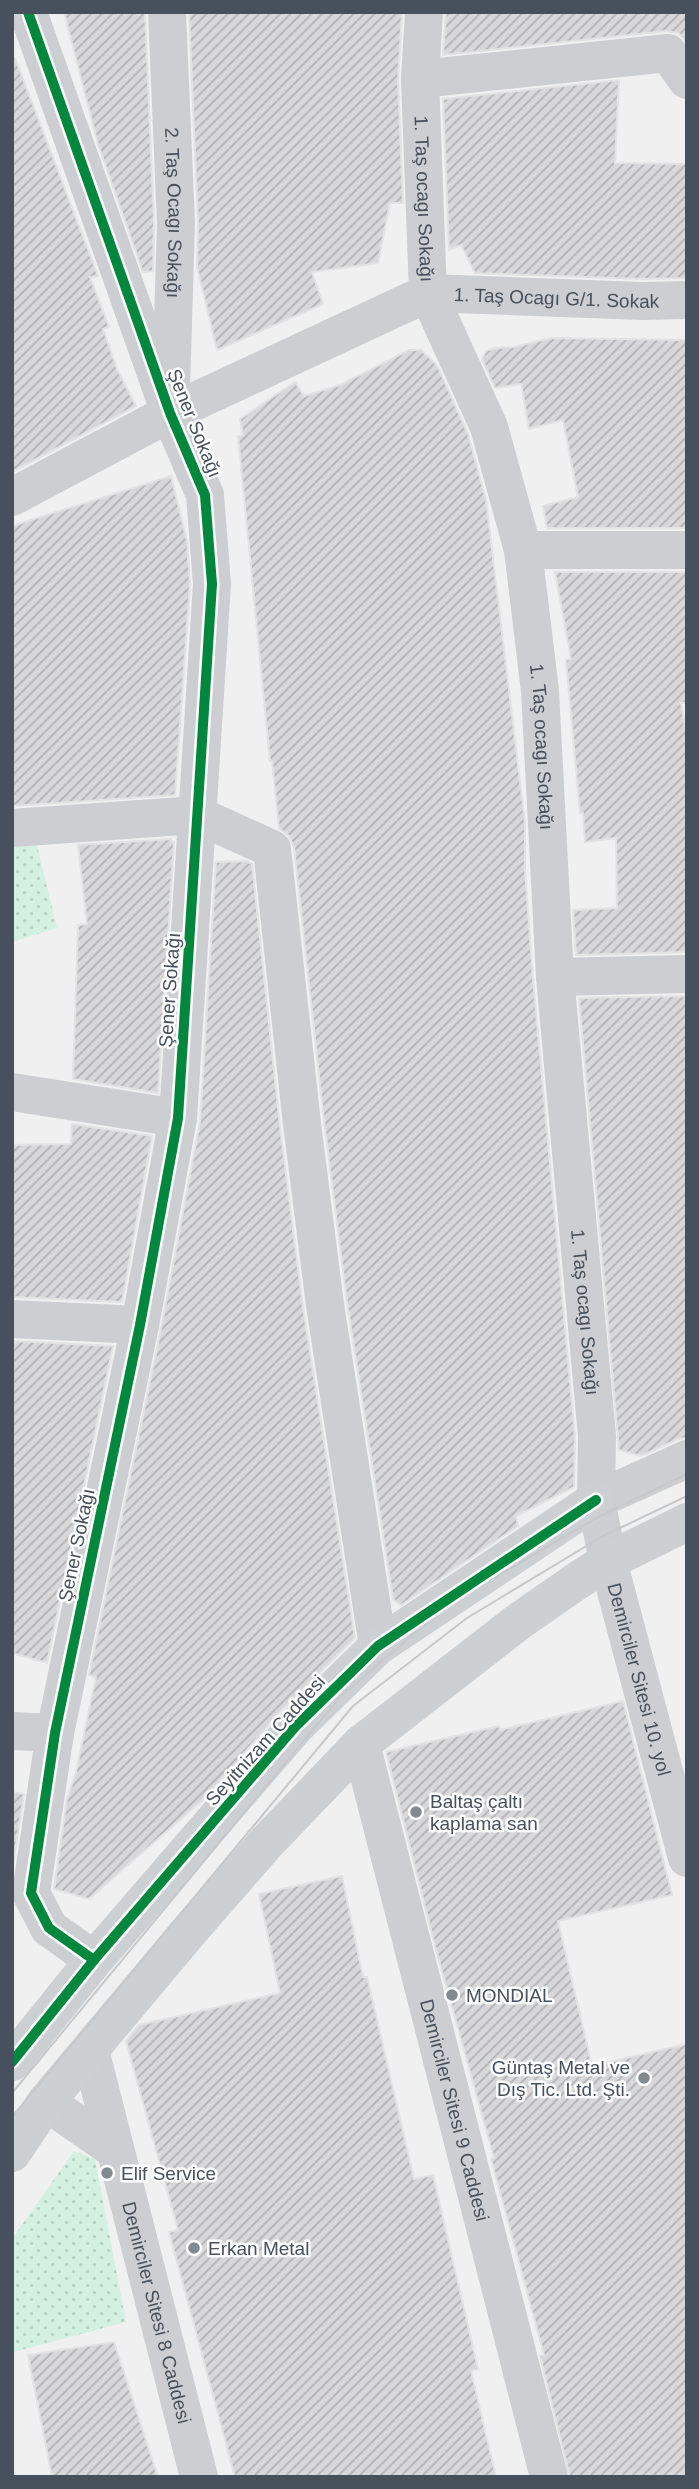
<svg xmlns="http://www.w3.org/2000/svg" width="699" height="2489" viewBox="0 0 699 2489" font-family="Arial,sans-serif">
	<defs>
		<pattern id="park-dots" width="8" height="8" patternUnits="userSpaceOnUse" patternTransform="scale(1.75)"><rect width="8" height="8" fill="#d4f0e0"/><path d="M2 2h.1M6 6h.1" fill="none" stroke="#b7d0c3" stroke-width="1.8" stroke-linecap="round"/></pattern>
		<pattern id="building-hatch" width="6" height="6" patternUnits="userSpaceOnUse" patternTransform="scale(1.75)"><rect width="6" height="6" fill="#d8d8da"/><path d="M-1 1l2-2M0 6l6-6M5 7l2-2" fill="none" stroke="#b1b2b4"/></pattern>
	</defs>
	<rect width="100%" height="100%" fill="#f1f0f0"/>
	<g fill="url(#park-dots)">
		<path d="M 33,829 L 57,928 L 12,942 L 12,830 Z"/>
		<path d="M 74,2151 L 95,2159 L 126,2322 L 14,2352 L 12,2416 L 12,2239 Z"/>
	</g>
	<g fill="url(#building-hatch)" stroke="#e2e2e3" stroke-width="2">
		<path d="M 64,12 L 145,12 L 154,223 L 153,271 L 143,272 L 98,144 Z"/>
		<path d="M 189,12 L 402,12 L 398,80 L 403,203 L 390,203 L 378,263 L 312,272 L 323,304 L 217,350 L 197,267 L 198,222 Z"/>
		<path d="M 446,12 L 687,12 L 687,42 L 678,33 L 666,31 L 443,55 Z"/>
		<path d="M 15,58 L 98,276 L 90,277 L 109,327 L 103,329 L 117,369 L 136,406 L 12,472 L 12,59 Z"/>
		<path d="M 619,80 L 615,163 L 687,164 L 687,278 L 642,279 L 475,273 L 461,245 L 449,250 L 443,99 Z"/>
		<path d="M 551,338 L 687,340 L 687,528 L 547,528 L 543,506 L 578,497 L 563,420 L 529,429 L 521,384 L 495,388 L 482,359 L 486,351 L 495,348 L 514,347 Z"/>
		<path d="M 409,350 L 421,350 L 437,365 L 468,434 L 486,500 L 525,823 L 525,871 L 533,979 L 575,1437 L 574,1487 L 516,1516 L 518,1526 L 401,1605 L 393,1599 L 347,1302 L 324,1121 L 294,847 L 289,836 L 279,828 L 272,761 L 270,761 L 238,436 L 243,435 L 240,419 L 295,382 L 304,396 L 340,385 Z"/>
		<path d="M 171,476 L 187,541 L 190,584 L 175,795 L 12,806 L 12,526 Z"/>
		<path d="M 555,572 L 687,572 L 687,703 L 681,703 L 687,738 L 687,952 L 576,955 L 573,910 L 617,908 L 616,838 L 585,842 L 583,813 L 580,813 L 566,660 L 571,659 Z"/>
		<path d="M 171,839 L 171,842 L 174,842 L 158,1093 L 73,1079 L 78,925 L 87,924 L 78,845 Z"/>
		<path d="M 246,861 L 252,864 L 280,1127 L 303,1308 L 355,1638 L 279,1713 L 206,1797 L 89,1899 L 54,1889 L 67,1799 L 76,1772 L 96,1677 L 89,1675 L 161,1329 L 200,1122 L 216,862 Z"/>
		<path d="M 687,996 L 687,1438 L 678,1439 L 641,1456 L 619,1450 L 579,998 Z"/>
		<path d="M 72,1124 L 152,1136 L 122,1302 L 12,1297 L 12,1145 L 71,1144 Z"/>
		<path d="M 12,1341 L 113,1346 L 47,1663 L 12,1653 Z"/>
		<path d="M 623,1701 L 672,1895 L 558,1921 L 592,2066 L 687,2044 L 687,2477 L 570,2477 L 540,2356 L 544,2355 L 491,2159 L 494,2158 L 435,1946 L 386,1752 L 499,1726 L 500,1730 Z"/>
		<path d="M 12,1792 L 24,1794 L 12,1871 Z"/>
		<path d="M 342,1876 L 363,1977 L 367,1977 L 414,2179 L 433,2175 L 478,2369 L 471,2371 L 496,2477 L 235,2477 L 169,2232 L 178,2230 L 126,2041 L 139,2025 L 280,1993 L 259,1894 Z"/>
		<path d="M 114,2342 L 158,2477 L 52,2477 L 28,2355 Z"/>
	</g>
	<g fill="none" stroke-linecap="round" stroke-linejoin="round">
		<g stroke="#ccced1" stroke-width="38">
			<path d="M 28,12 L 170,413 L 205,495 L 212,584 L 178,1118 L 140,1325 L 55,1733 L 31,1893 L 49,1928 L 94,1960"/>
			<path id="s1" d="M 167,12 L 176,223 L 171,390"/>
			<path id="s2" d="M 424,12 L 420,79 L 428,293 L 489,427 L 523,550 L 540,691 L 555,977 L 597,1436 L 596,1500 L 608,1561 L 687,1858"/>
			<path d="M 420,79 L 668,53 L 687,80"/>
			<path id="s3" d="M 12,497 L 170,413 L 428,293 L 642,301 L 687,300"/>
			<path d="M 523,550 L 687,550"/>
			<path d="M 12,828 L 197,815 L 272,849 L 302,1124 L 325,1305 L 378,1646"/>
			<path d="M 555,977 L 687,974"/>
			<path d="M 12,1092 L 178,1118"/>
			<path d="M 12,1319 L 140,1325"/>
			<path d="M 596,1500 L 687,1459"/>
			<path d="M 12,1731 L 55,1733"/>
			<path id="s4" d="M 361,1744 L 549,2477"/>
			<path id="s5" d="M 90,2050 L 199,2477"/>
			<path d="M 46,2102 L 115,2150"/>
		</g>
		<g stroke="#ccd0d3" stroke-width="38">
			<path d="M 12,2062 L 94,1960 L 295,1727 L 378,1646 L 596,1500"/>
			<path d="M 12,2153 L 46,2102 L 191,1929 L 267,1842 L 361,1744 L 518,1622 L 577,1581 L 608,1561 L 687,1522"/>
		</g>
		<g stroke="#c6c8ca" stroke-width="2">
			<path d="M 12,2093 L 340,1697 L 449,1604 L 598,1517 L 687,1474"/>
			<path d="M 12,2117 L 353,1706 L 467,1618 L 603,1536 L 687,1496"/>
		</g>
		<defs>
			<g id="cycleway">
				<path d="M 28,12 L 170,413 L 205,495 L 212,584 L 178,1118 L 140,1325 L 55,1733 L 31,1893 L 49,1928 L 94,1960"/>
				<path d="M 12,2062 L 94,1960 L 295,1727 L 378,1646 L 596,1500"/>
			</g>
		</defs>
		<use href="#cycleway" stroke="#fff" stroke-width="15"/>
		<use href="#cycleway" stroke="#00873e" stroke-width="10"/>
	</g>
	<g fill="#828990" stroke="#fff" stroke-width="2.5">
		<circle cx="416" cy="1812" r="7"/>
		<circle cx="452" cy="1995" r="7"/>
		<circle cx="644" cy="2078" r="7"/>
		<circle cx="107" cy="2173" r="7"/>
		<circle cx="194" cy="2248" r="7"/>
	</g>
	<g text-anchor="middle" stroke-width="5" stroke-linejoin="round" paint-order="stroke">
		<g font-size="19" fill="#47515d" stroke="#fff">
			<text dy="7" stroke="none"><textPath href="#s2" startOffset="187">1. Taş ocagı Sokağı</textPath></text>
			<text dy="7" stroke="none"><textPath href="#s1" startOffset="201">2. Taş Ocagı Sokağı</textPath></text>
			<text dy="7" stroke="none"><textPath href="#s3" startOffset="592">1. Taş Ocagı G/1. Sokak</textPath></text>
			<text transform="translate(195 423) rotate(68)" y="7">Şener Sokağı</text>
			<text dy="7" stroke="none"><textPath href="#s2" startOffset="754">1. Taş ocagı Sokağı</textPath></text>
			<text transform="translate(169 990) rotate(-86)" y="7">Şener Sokağı</text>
			<text dy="7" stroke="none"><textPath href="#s2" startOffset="1321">1. Taş ocagı Sokağı</textPath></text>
			<text transform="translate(76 1545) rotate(-78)" y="7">Şener Sokağı</text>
			<text dy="7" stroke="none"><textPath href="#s2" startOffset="1694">Demirciler Sitesi 10. yol</textPath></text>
			<text transform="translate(265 1740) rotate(-48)" y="7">Seyitnizam Caddesi</text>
			<text dy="7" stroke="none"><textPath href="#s4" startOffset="378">Demirciler Sitesi 9 Caddesi</textPath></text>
			<text dy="7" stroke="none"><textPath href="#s5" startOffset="271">Demirciler Sitesi 8 Caddesi</textPath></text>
		</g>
		<g font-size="19" fill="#47515d" stroke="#fff" text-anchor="start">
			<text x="430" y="1808">Baltaş çaltı<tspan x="430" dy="22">kaplama san</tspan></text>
			<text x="466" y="2002">MONDIAL</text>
			<text x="630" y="2074" text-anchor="end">Güntaş Metal ve<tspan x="630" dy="22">Dış Tic. Ltd. Şti.</tspan></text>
			<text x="121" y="2180">Elif Service</text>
			<text x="208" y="2255">Erkan Metal</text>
		</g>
	</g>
	<rect width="699" height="2489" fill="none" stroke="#47515d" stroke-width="28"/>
</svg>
